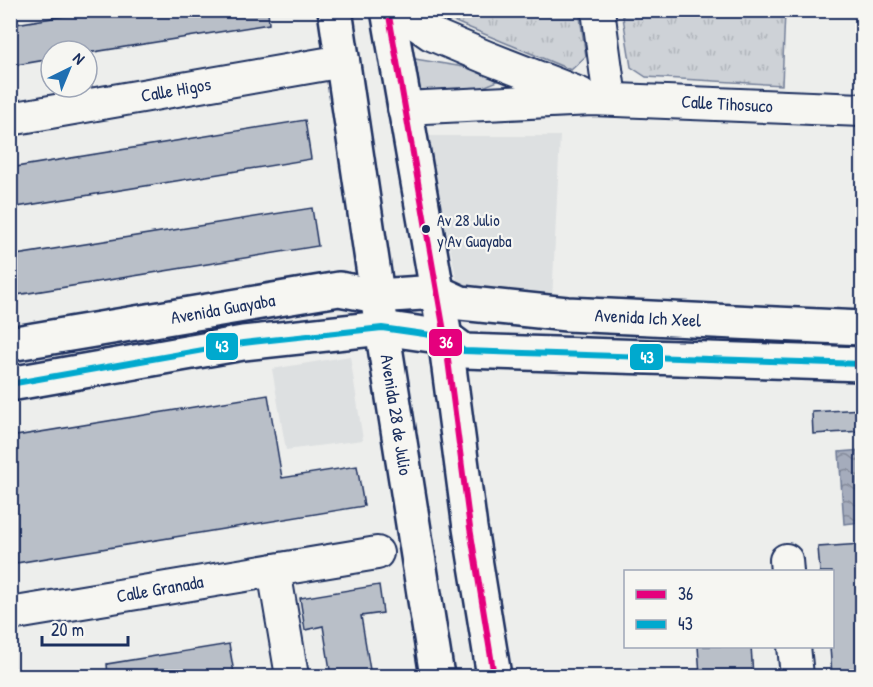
<svg xmlns="http://www.w3.org/2000/svg" width="873" height="687" viewBox="0 0 873 687" font-family="'Patrick Hand',sans-serif">
	<defs>
		<pattern id="park-tufts" width="24" height="20" patternUnits="userSpaceOnUse" patternTransform="scale(1.5)"><rect width="24" height="20" fill="#ced2d7"/><path d="M3 7l-1-3M5 7V3M7 7l1-3M15 17l-1-3M17 17v-4M19 17l1-3" fill="none" stroke="#b0b5bb"/></pattern>
		<pattern id="water-waves" width="16" height="10" patternUnits="userSpaceOnUse" patternTransform="scale(1.5)"><rect width="16" height="10" fill="#a5acbc"/><path d="M0 5q4-4 8 0t8 0" fill="none" stroke="#868c9c"/></pattern>
	</defs>
	<rect width="100%" height="100%" fill="#edeeec"/>
	<filter id="ink" filterUnits="userSpaceOnUse"><feTurbulence type="fractalNoise" baseFrequency=".0167" numOctaves="2"/><feDisplacementMap in="SourceGraphic" scale="12" xChannelSelector="R" yChannelSelector="G"/><feConvolveMatrix kernelMatrix="1 2 1 2 8 2 1 2 1" color-interpolation-filters="sRGB"/></filter>
	<g filter="url(#ink)">
		<g fill="#dde0e1">
			<path d="M 427,136 L 560,136 L 552,301 L 458,286 Z"/>
			<path d="M 350,356 L 363,440 L 286,450 L 272,369 Z"/>
		</g>
		<path fill="#ced2d7" stroke="#74809a" stroke-width="1.5" d="M 415,59 L 476,69 L 498,81 L 478,89 L 420,90 Z"/>
		<g fill="url(#park-tufts)" stroke="#74809a" stroke-width="1.5">
			<path d="M 429,11 L 579,11 L 586,56 L 571,70 Z"/>
			<path d="M 622,11 L 785,11 L 782,85 L 646,77 L 631,67 Z"/>
		</g>
		<path fill="url(#water-waves)" stroke="#6e7a96" stroke-width="1.5" d="M 862,450 L 862,522 L 844,524 L 839,452 Z"/>
		<g fill="#b9bfc8" stroke="#1b2f5e" stroke-width="1.5">
			<path d="M 101,10 L 268,10 L 269,24 L 87,53 L 87,51 L 51,51 L 51,59 L 10,66 L 10,25 Z"/>
			<path d="M 305,120 L 311,159 L 10,208 L 10,168 Z"/>
			<path d="M 312,208 L 318,246 L 10,296 L 10,256 Z"/>
			<path d="M 268,395 L 282,478 L 357,466 L 364,506 L 10,564 L 10,437 Z"/>
			<path d="M 862,409 L 862,431 L 813,434 L 812,412 Z"/>
			<path d="M 862,544 L 862,676 L 832,676 L 830,646 L 832,646 L 832,572 L 820,572 L 818,547 Z"/>
			<path d="M 379,585 L 383,613 L 361,616 L 371,676 L 331,676 L 323,626 L 305,630 L 300,598 Z"/>
			<path d="M 229,644 L 234,673 L 215,676 L 108,676 L 107,664 Z"/>
			<path d="M 698,646 L 751,646 L 753,676 L 700,676 Z"/>
		</g>
		<g fill="none" stroke-linecap="round" stroke-linejoin="round">
			<defs>
				<g id="street">
					<path d="M 397,10 L 431,34 L 488,58 L 580,94"/>
					<path d="M 598,10 L 610,99"/>
					<path d="M 404,108 L 592,99 L 862,110"/>
					<path d="M 10,119 L 343,61"/>
					<path d="M 786,560 L 787,572"/>
					<path d="M 274,570 L 292,676"/>
					<path d="M 10,614 L 377,553"/>
					<path d="M 794,646 L 797,676"/>
				</g>
				<g id="secondary">
					<path d="M 335,10 L 382,328 L 437,676"/>
					<path d="M 388,10 L 445,337 L 470,528 L 494,676"/>
					<path d="M 10,344 L 339,289 L 377,296 L 437,292 L 461,303 L 567,314 L 862,328"/>
					<path d="M 10,384 L 243,343 L 382,328 L 445,337 L 464,351 L 862,364"/>
				</g>
			</defs>
			<use href="#street" stroke="#1b2f5e" stroke-width="36"/>
			<use href="#secondary" stroke="#1b2f5e" stroke-width="38"/>
			<use href="#street" stroke="#f6f6f2" stroke-width="32"/>
			<use href="#secondary" stroke="#f6f6f2" stroke-width="33"/>
			<defs>
				<path id="bus-1" d="M 388,10 L 445,337 L 470,528 L 494,676"/>
				<path id="bus-2" d="M 10,384 L 243,343 L 382,328 L 445,337 L 464,351 L 862,364"/>
			</defs>
			<use href="#bus-1" stroke="#f6f6f2" stroke-width="10"/>
			<use href="#bus-2" stroke="#f6f6f2" stroke-width="10"/>
			<use href="#bus-1" stroke="#e5007d" stroke-width="6"/>
			<use href="#bus-2" stroke="#00a9ce" stroke-width="6"/>
		</g>
	</g>
	<circle fill="#1b2f5e" stroke="#f6f6f2" stroke-width="2" cx="426" cy="229" r="5"/>
	<g text-anchor="middle" stroke-width="4.5" stroke-linejoin="round" paint-order="stroke">
		<g font-size="16" fill="#1b2f5e" stroke="#f6f6f2" text-anchor="start">
			<text x="437" y="226">Av 28 Julio<tspan x="437" dy="21">y Av Guayaba</tspan></text>
		</g>
		<g font-size="18" fill="#1b2f5e" stroke="#f6f6f2">
			<text transform="translate(176 90) rotate(-10)" y="6">Calle Higos</text>
			<text transform="translate(727 104) rotate(3)" y="6">Calle Tihosuco</text>
			<text transform="translate(223 309) rotate(-10)" y="6">Avenida Guayaba</text>
			<text transform="translate(648 318) rotate(3)" y="6">Avenida Ich Xeel</text>
			<text transform="translate(396 415) rotate(81)" y="6">Avenida 28 de Julio</text>
			<text transform="translate(160 589) rotate(-10)" y="6">Calle Granada</text>
		</g>
	</g>
	<g stroke="#f6f6f2" stroke-width="2">
		<rect x="428" y="328" width="35" height="29" rx="6" fill="#e5007d"/>
		<rect x="205" y="332" width="34" height="29" rx="6" fill="#00a9ce"/>
		<rect x="629" y="343" width="35" height="28" rx="6" fill="#00a9ce"/>
	</g>
	<g font-size="16" text-anchor="middle" font-weight="bold" fill="#fff">
		<text x="446" y="348">36</text>
		<text x="222" y="352">43</text>
		<text x="647" y="363">43</text>
	</g>
	<rect width="873" height="687" fill="none" stroke="#f6f6f2" stroke-width="36"/>
	<rect x="18" y="18" width="837" height="651" fill="none" stroke="#1b2f5e" stroke-width="2" filter="url(#ink)"/>
	<rect x="624" y="570" width="210" height="78" fill="#f6f6f2" stroke="#9ea6b7" stroke-width="1.5"/>
	<rect x="636" y="590" width="30" height="9" fill="#e5007d" stroke="#9ea6b7" stroke-width="1.5"/>
	<text x="678" y="600" font-size="18" fill="#1b2f5e">36</text>
	<rect x="636" y="620" width="30" height="9" fill="#00a9ce" stroke="#9ea6b7" stroke-width="1.5"/>
	<text x="678" y="630" font-size="18" fill="#1b2f5e">43</text>
	<g transform="translate(69 69) rotate(43)"><circle r="28" fill="#f6f6f2" stroke="#9ea6b7" stroke-width="1.5"/>
	<path d="M0-4.5L10 22L0 15L-10 22Z" fill="#1f6fb2"/>
	<text y="-9" font-size="16" font-weight="bold" text-anchor="middle" fill="#1b2f5e">N</text>
	</g>
	<path d="M42 636v9h86v-9" fill="none" stroke="#1b2f5e" stroke-width="3"/>
	<text x="51" y="636" font-size="18" fill="#1b2f5e" stroke="#f6f6f2" stroke-width="4.5" paint-order="stroke">20 m</text>
</svg>
